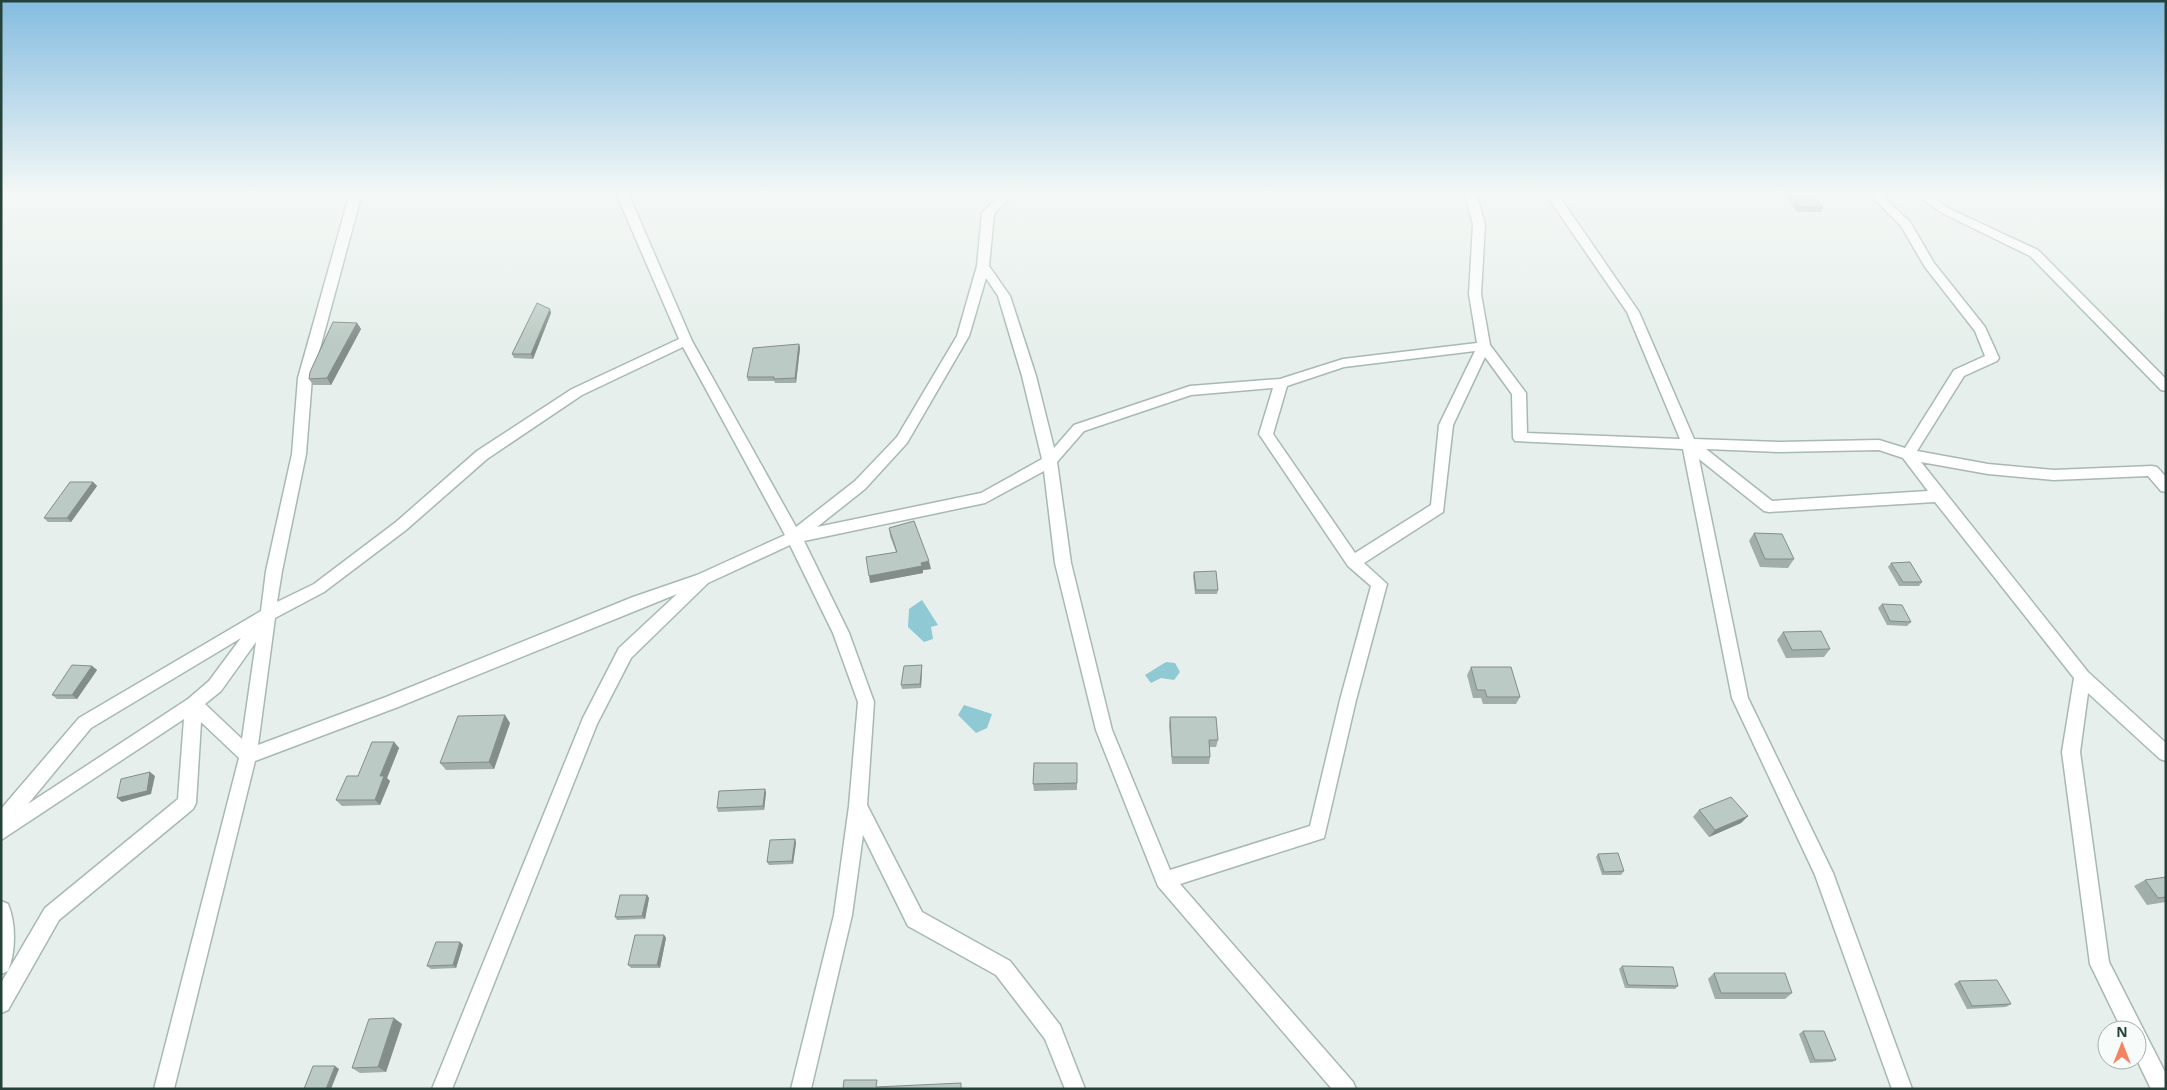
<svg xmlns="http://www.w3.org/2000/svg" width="2167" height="1090" viewBox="0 0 2167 1090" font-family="'Open Sans',sans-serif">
	<rect width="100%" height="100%" fill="#e6efeb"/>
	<g fill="#8ec9d4">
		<path d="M 922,600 L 938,625 L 931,627 L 933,639 L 924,642 L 908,627 L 909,609 Z"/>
		<path d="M 1166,662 L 1175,663 L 1180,672 L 1174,680 L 1161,678 L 1151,683 L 1145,675 Z"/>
		<path d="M 964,705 L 992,714 L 987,728 L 976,733 L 958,715 Z"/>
	</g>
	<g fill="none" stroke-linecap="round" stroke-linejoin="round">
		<defs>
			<g id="minor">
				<path d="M 350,193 L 362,193 L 312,378 L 306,454 L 282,571 L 277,602 L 314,584 L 396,522 L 477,451 L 572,389 L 679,339 L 616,193 L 628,193 L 692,341 L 796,527 L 855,481 L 897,437 L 957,336 L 977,266 L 982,213 L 1002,193 L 1014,193 L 994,214 L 989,266 L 1010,296 L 1036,376 L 1054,448 L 1074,425 L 1190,386 L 1280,379 L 1343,359 L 1477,343 L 1469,294 L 1473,224 L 1464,193 L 1476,193 L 1485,224 L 1481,294 L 1490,345 L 1526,393 L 1527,433 L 1680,439 L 1627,312 L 1545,193 L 1557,193 L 1639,312 L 1694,439 L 1779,442 L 1879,440 L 1905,448 L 1954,370 L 1985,356 L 1975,331 L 1925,267 L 1901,226 L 1868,193 L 1880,193 L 1910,222 L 1934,263 L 1985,327 L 1999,358 L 1997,361 L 1964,376 L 1917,451 L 1988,464 L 2054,470 L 2152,466 L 2157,467 L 2166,477 L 2166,492 L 2161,491 L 2148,476 L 2054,480 L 1988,474 L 1921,462 L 2088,672 L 2166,743 L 2166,761 L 2160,759 L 2088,693 L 2080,752 L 2109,962 L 2166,1074 L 2166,1089 L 2151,1089 L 2137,1060 L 2137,1030 L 2122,1030 L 2090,964 L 2062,752 L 2074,678 L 1935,502 L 1769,512 L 1764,511 L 1699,459 L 1748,698 L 1833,873 L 1912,1089 L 1892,1089 L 1815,875 L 1732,698 L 1683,449 L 1515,441 L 1513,438 L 1512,394 L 1485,357 L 1453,425 L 1443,512 L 1364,563 L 1387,584 L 1356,700 L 1324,838 L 1180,884 L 1353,1082 L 1356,1089 L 1332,1089 L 1158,886 L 1096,730 L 1055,563 L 1044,471 L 985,503 L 804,541 L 849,633 L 874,702 L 867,805 L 922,912 L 1010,961 L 1060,1025 L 1085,1089 L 1065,1089 L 1045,1039 L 996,975 L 908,926 L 863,835 L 852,915 L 811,1089 L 791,1089 L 834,915 L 849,806 L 858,702 L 833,633 L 790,545 L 708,583 L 631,658 L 597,724 L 452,1089 L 432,1089 L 583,718 L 619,648 L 677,594 L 398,707 L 255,761 L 174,1089 L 154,1089 L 239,758 L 201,722 L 196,803 L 193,809 L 59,920 L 8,1010 L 1,1013 L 1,983 L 45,908 L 178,799 L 184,719 L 1,840 L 1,809 L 79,718 L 261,611 L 266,571 L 292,454 L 298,378 ZM 986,278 L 998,296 L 1022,376 L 1042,459 L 981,493 L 817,527 L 865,489 L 907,443 L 969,336 ZM 683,347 L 785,535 L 697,575 L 633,597 L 386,697 L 258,745 L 275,618 L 324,592 L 406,530 L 487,459 L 582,395 ZM 1475,351 L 1439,425 L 1431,505 L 1355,553 L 1273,434 L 1287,386 L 1344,367 ZM 1273,388 L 1259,434 L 1348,566 L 1371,586 L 1340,700 L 1310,826 L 1170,870 L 1112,730 L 1071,563 L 1057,462 L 1084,431 L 1191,395 ZM 1706,449 L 1779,452 L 1879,450 L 1903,458 L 1928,491 L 1772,501 ZM 241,638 L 209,681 L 188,699 L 28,804 L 91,728 ZM 256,642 L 242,739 L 205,704 L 221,691 Z"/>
				<path d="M 1914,193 L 1927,193 L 1950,209 L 2038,250 L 2166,379 L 2166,391 L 2161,390 L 2030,256 L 1942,213 Z"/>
				<path d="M 1,901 L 8,904 C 16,923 16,951 8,971 L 1,974 Z"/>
			</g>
		</defs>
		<use href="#minor" stroke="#a8b8b2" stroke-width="3"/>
		<use href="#minor" fill="#fff" fill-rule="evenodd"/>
	</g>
	<g fill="#a1aea9">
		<path d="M 1784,193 L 1812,193 L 1823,208 L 1821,212 L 1797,212 Z"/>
		<path d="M 551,313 L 533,359 L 514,358 L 512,354 Z"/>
		<path d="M 357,323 L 361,329 L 331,385 L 313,385 L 309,379 Z"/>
		<path d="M 799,344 L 800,348 L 796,383 L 775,383 L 774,381 L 748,381 L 747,377 Z"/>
		<path d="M 93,482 L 97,486 L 71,522 L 48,522 L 44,518 Z"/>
		<path d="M 889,528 L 931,569 L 923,570 L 923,573 L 870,583 L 896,552 L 890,536 Z"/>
		<path d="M 1754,533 L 1794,559 L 1788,568 L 1760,567 L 1749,541 Z"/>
		<path d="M 1891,563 L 1922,582 L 1919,586 L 1899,586 L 1888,567 Z"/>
		<path d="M 1194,572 L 1218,590 L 1217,594 L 1195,594 L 1193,576 Z"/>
		<path d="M 1882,604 L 1911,622 L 1907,626 L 1887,625 L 1878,608 Z"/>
		<path d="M 1783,632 L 1830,649 L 1824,657 L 1786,658 L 1777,640 Z"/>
		<path d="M 922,665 L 922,669 L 921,688 L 902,689 L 901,685 Z"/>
		<path d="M 92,666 L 97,670 L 77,699 L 57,699 L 52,695 Z"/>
		<path d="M 1471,667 L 1520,697 L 1516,704 L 1483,704 L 1481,698 L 1473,698 L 1467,675 Z"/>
		<path d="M 1170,717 L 1218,740 L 1216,747 L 1210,747 L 1210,757 L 1209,764 L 1172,764 L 1169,725 Z"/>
		<path d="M 510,723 L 494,769 L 446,770 L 440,763 Z"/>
		<path d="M 394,742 L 399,748 L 387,778 L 390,781 L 380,805 L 342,806 L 336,800 L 358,776 Z"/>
		<path d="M 1077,763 L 1077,790 L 1034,791 L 1033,784 Z"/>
		<path d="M 765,789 L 766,793 L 764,810 L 718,812 L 717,808 Z"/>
		<path d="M 1699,810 L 1748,816 L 1741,823 L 1709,837 L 1693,817 Z"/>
		<path d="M 795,839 L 796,843 L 793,864 L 769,865 L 767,862 Z"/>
		<path d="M 1598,854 L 1624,871 L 1621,875 L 1602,875 L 1596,857 Z"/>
		<path d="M 2166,877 L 2166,902 L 2147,905 L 2134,886 L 2145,880 Z"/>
		<path d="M 647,895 L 649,898 L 645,919 L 617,920 L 615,917 Z"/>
		<path d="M 664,935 L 666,938 L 660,968 L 631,968 L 628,965 Z"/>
		<path d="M 460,942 L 463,945 L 456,968 L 431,969 L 427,966 Z"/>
		<path d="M 1622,966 L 1678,986 L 1675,989 L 1625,988 L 1619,969 Z"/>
		<path d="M 1714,973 L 1792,993 L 1785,999 L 1715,999 L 1708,979 Z"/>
		<path d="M 1959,981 L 2011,1004 L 2006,1007 L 1967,1009 L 1954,984 Z"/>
		<path d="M 402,1024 L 386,1072 L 360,1073 L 352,1068 Z"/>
		<path d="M 1803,1031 L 1836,1060 L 1832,1062 L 1810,1063 L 1799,1034 Z"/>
	</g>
	<g fill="#838d89">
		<path d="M 550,309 L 551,313 L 533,359 L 531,354 Z"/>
		<path d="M 357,323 L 361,329 L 331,385 L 327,378 Z"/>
		<path d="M 799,344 L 800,348 L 796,383 L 795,378 Z"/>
		<path d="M 93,482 L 97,486 L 71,522 L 67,518 Z"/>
		<path d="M 929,561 L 931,569 L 923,570 L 923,573 L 870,583 L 869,576 Z"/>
		<path d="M 922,665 L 922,669 L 921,688 L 920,684 Z"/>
		<path d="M 92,666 L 97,670 L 77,699 L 72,695 Z"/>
		<path d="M 505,715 L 510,723 L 494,769 L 489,762 Z"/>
		<path d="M 394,742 L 399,748 L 387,778 L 390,781 L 380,805 L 375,800 L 380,776 Z"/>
		<path d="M 150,772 L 155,776 L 151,794 L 122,802 L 117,798 Z"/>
		<path d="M 765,789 L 766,793 L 764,810 L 763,806 Z"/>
		<path d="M 1748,816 L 1741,823 L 1709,837 L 1715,830 Z"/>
		<path d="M 795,839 L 796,843 L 793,864 L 792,861 Z"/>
		<path d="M 647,895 L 649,898 L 645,919 L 642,916 Z"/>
		<path d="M 664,935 L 666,938 L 660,968 L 657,965 Z"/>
		<path d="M 460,942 L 463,945 L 456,968 L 453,965 Z"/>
		<path d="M 394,1018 L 402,1024 L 386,1072 L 378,1067 Z"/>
		<path d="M 335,1066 L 339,1069 L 331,1089 L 326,1089 Z"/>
	</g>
	<g fill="#bbcac4" stroke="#838d89">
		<path d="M 1789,193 L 1812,193 L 1823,208 L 1800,207 Z"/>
		<path d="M 537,303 L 550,309 L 531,354 L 512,354 Z"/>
		<path d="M 333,322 L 357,323 L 327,378 L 309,379 L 310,372 Z"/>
		<path d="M 799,344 L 795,378 L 774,379 L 774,377 L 747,377 L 753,348 Z"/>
		<path d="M 70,482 L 93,482 L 67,518 L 44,518 Z"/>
		<path d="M 914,521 L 929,561 L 921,563 L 922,566 L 869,576 L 866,557 L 897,552 L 889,528 Z"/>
		<path d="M 1754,533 L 1782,534 L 1794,559 L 1765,559 Z"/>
		<path d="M 1910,562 L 1922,582 L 1903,582 L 1891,563 Z"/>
		<path d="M 1216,571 L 1218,590 L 1196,590 L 1194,572 Z"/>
		<path d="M 1882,604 L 1902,605 L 1911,622 L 1890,621 Z"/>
		<path d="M 1821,631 L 1830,649 L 1792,650 L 1783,632 Z"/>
		<path d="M 72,665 L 92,666 L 72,695 L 52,695 Z"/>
		<path d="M 922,665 L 920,684 L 901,685 L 904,666 Z"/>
		<path d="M 1471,667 L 1511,667 L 1520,697 L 1487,697 L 1485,690 L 1477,690 Z"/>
		<path d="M 505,715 L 489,762 L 440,763 L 458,716 Z"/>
		<path d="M 1170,717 L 1216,717 L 1218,740 L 1209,740 L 1210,757 L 1172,757 Z"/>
		<path d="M 372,742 L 394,742 L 380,776 L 384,776 L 375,800 L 336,800 L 347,776 L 358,776 Z"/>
		<path d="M 1034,763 L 1077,763 L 1077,783 L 1033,784 Z"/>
		<path d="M 150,772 L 147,791 L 117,798 L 121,779 Z"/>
		<path d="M 765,789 L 763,806 L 717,808 L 719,791 Z"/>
		<path d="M 1731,797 L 1748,816 L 1715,830 L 1699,810 Z"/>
		<path d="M 795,839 L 792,861 L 767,862 L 770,840 Z"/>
		<path d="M 1618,853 L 1624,871 L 1604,872 L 1598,854 Z"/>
		<path d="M 2166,877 L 2166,897 L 2158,898 L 2145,880 Z"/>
		<path d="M 620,895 L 647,895 L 642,916 L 615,917 Z"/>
		<path d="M 635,935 L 664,935 L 657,965 L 628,965 Z"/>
		<path d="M 436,942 L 460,942 L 453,965 L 427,966 Z"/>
		<path d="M 1622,966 L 1673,967 L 1678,986 L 1628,985 Z"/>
		<path d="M 1714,973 L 1785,973 L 1792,993 L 1721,993 Z"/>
		<path d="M 1997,980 L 2011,1004 L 1972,1006 L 1959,981 Z"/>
		<path d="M 394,1018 L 378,1067 L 352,1068 L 369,1019 Z"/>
		<path d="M 1803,1031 L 1824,1031 L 1836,1060 L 1815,1060 Z"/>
		<path d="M 313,1066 L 335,1066 L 326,1089 L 304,1089 Z"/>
		<path d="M 844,1080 L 877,1080 L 876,1087 L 961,1083 L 961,1089 L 843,1089 Z"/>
	</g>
	<linearGradient id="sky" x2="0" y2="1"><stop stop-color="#84bce0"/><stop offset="0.56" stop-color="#f4f8f6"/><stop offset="1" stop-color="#f4f8f6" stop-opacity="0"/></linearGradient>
	<rect width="2167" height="346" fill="url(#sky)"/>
	<rect width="2167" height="1090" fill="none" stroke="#24423a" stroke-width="5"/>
	<g transform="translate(2122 1045)"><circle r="24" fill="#f7fbf9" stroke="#a3b1ad"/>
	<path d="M0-4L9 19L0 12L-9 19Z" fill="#f4845f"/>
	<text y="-8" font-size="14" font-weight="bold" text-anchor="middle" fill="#24423a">N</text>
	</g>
</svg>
